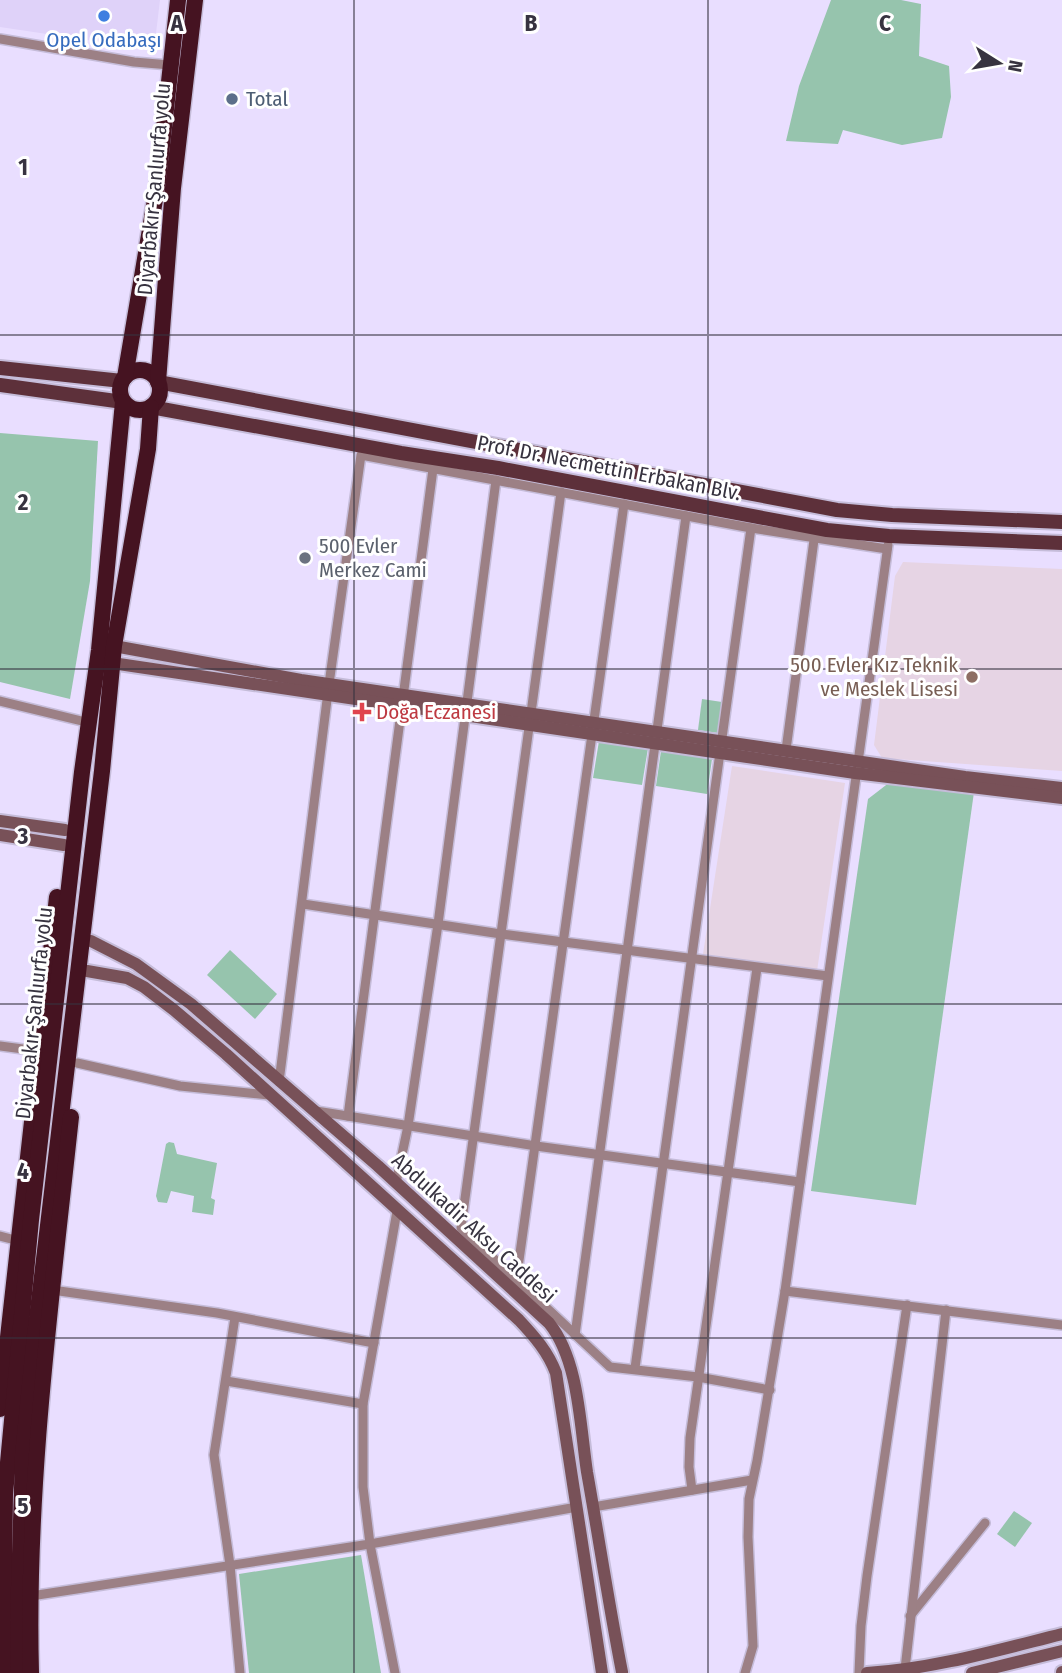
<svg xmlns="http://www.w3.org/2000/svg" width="1062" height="1673" viewBox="0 0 1062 1673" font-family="'Fira Sans Condensed',sans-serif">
	<rect width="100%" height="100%" fill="#e9deff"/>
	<path fill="#dfd2f9" d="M 0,0 L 160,0 L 154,50 L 0,27 Z"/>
	<g fill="#e6d4e4">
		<path d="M 903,562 L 1062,569 L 1062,771 L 882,758 L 874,745 L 895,576 Z"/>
		<path d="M 732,766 L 845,783 L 817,971 L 703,954 Z"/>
	</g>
	<g fill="#96c4ad">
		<path d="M 831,0 L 901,0 L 921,4 L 919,56 L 949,66 L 951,97 L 942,138 L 902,145 L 843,130 L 838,144 L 786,141 L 799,86 Z"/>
		<path d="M 0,433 L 98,441 L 90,581 L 70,699 L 0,682 Z"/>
		<path d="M 702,699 L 722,702 L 718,733 L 698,730 Z"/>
		<path d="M 599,741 L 648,748 L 642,785 L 593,778 Z"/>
		<path d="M 661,751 L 712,759 L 707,794 L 656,786 Z"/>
		<path d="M 890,782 L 974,792 L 916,1205 L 811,1191 L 868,799 Z"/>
		<path d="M 230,950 L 277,994 L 255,1019 L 207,975 Z"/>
		<path d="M 169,1142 L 174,1143 L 177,1154 L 217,1163 L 211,1198 L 215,1200 L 213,1215 L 192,1212 L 194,1196 L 171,1191 L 167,1203 L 158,1202 L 156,1196 L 166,1144 Z"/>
		<path d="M 1014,1511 L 1032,1523 L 1015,1547 L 997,1534 Z"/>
		<path d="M 361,1555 L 381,1673 L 249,1673 L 239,1574 Z"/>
	</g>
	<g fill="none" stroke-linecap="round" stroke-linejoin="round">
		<defs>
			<g id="street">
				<path d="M 0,39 L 134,62 L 170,65"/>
				<path d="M 561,492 L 461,1228 L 610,1367 L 698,1377 L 770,1390"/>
				<path d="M 0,701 L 90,723"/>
				<path d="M 786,750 L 814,540"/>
				<path d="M 303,904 L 501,934 L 828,976"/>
				<path d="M 0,1046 L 38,1051"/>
				<path d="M 77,1063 L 180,1086 L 269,1095"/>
				<path d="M 279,1082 L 329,684 L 361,455 L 751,528 L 887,549"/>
				<path d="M 316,1111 L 536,1146 L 800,1182"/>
				<path d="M 348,1116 L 433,469"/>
				<path d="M 396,1183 L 408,1126 L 438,924 L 496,480"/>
				<path d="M 0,1236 L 19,1241"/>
				<path d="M 516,1282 L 624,504"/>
				<path d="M 52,1290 L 217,1313 L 374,1343"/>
				<path d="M 785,1291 L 1062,1325"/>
				<path d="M 235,1317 L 214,1455 L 230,1565 L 240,1673"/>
				<path d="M 575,1335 L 686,516"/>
				<path d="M 635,1368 L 751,528"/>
				<path d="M 226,1381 L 363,1404"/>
				<path d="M 692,1490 L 689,1467 L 690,1438 L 757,968"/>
				<path d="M 593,1507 L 752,1480"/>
				<path d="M 31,1596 L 370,1544 L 363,1487 L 363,1404 L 397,1211"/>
				<path d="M 910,1616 L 985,1523"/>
				<path d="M 905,1669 L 946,1310"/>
				<path d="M 395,1673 L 370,1544 L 577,1507"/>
				<path d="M 745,1673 L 753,1646 L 748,1537 L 749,1499 L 757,1461 L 785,1291 L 888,545"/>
				<path d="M 859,1673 L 861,1626 L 867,1576 L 907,1305"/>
			</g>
			<g id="secondary">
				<path d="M 114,646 L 301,680 L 965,777 L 1062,788"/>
				<path d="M 112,663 L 855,773 L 1062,798"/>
				<path d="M 0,821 L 65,830"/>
				<path d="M 0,835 L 64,845"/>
				<path d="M 91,941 L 136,964 L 191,1004 L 378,1166 L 549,1323 C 579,1360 580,1426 587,1472 C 599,1539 609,1606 622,1672"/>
				<path d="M 87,971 L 127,978 L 144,987 L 174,1010 L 226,1054 L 519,1320 C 535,1337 548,1352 556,1373 L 602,1673"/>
				<path d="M 867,1673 C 933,1669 998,1650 1062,1634"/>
				<path d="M 972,1673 L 1062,1651"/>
				<path d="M 1062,1673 L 1062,1672"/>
			</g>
			<g id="primary">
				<path d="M 0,368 L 122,381"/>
				<path d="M 158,382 L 837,510 L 892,515 L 1062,522"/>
				<path d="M 0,385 L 123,402"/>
				<path d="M 151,407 L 401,453 L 498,468 L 827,530 L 889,536 L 1062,543"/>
			</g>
			<g id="highway">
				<circle cx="140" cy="390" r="20"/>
				<path d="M 125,377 L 158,182 L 178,0"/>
				<path d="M 158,382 L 173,188 L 195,0"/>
				<path d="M 0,1409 L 57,897"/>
				<path d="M 3,1673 L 5,1494 L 31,1220 L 82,772 L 99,650 L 123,402"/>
				<path d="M 19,1673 L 18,1620 L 23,1455 L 35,1335 L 102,771 L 114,646 L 148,449 L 151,407"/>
				<path d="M 31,1673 C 26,1487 51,1302 71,1117"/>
			</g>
		</defs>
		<use href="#street" stroke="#c5bcd9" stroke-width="12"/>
		<use href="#secondary" stroke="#c5bcd9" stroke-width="16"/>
		<use href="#primary" stroke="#c5bcd9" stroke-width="18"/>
		<use href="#highway" stroke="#c5bcd9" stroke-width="19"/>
		<use href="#street" stroke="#9c8085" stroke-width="9"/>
		<use href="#secondary" stroke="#785158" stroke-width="12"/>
		<use href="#primary" stroke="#5d303a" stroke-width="14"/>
		<use href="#highway" stroke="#451321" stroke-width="16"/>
	</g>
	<path fill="none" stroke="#373340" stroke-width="2" stroke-opacity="0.55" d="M 354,0 L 354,1673M 708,0 L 708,1673M 0,335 L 1062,335M 0,669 L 1062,669M 0,1004 L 1062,1004M 0,1338 L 1062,1338"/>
	<circle fill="#3f7fe0" stroke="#fff" stroke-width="2.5" cx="104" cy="16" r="7"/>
	<circle fill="#5c6f8a" stroke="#fff" stroke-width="2.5" cx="232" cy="99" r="7"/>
	<circle fill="#6b7280" stroke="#fff" stroke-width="2.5" cx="305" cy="558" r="7"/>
	<circle fill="#8d6e63" stroke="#fff" stroke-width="2.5" cx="972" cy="677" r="7"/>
	<path fill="#e0444e" stroke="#fff" stroke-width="2.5" d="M358.5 701.5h7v7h7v7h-7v7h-7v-7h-7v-7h7z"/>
	<g text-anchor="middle" stroke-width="6" stroke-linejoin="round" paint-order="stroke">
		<g font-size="21" fill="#366cbe" stroke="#fff">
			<text x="104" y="47">Opel Odabaşı</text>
		</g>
		<g font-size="21" fill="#4e5e75" stroke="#fff" text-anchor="start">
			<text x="246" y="106">Total</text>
		</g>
		<g font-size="21" fill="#373340" stroke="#fff">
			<text transform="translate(154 189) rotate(-85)" y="7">Diyarbakır-Şanlıurfa yolu</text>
			<text transform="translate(609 468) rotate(11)" y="7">Prof. Dr. Necmettin Erbakan Blv.</text>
			<text transform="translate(34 1013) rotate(-84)" y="7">Diyarbakır-Şanlıurfa yolu</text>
			<text transform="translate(474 1228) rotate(42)" y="7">Abdulkadir Aksu Caddesi</text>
		</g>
		<g font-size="21" fill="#5b616d" stroke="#fff" text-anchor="start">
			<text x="319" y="553">500 Evler<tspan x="319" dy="24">Merkez Cami</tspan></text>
		</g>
		<g font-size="21" fill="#785e54" stroke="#fff" text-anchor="end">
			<text x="958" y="672">500 Evler Kız Teknik<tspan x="958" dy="24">ve Meslek Lisesi</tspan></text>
		</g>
		<g font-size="21" fill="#be3a42" stroke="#fff" text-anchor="start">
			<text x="376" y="719">Doğa Eczanesi</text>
		</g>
	</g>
	<g font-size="23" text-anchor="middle" font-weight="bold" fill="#373340" stroke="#fff" stroke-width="6" stroke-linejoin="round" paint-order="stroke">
		<text x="177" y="31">A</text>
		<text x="531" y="31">B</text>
		<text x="885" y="31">C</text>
		<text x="23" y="175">1</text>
		<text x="23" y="510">2</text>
		<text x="23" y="844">3</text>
		<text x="23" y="1179">4</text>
		<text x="23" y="1514">5</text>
	</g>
	<g transform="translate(999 63) rotate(101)" stroke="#ffffff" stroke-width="5" paint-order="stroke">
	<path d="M0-5L12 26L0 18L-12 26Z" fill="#373340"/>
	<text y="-10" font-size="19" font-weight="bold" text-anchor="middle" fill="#373340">N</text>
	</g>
</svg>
